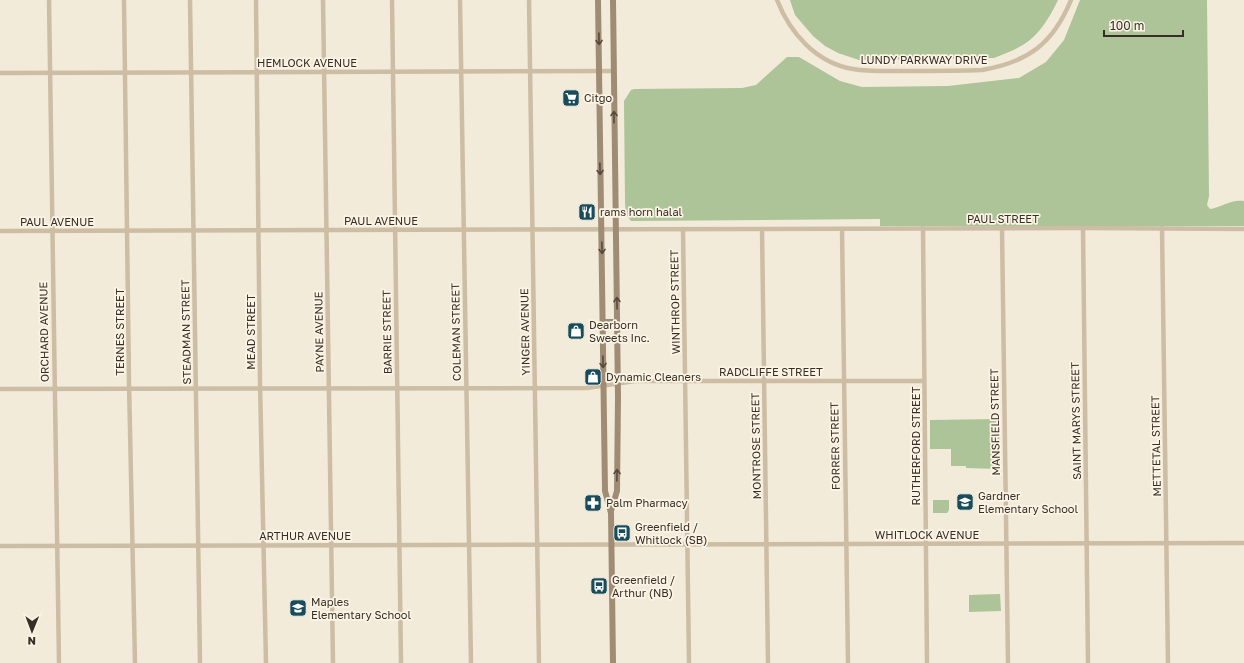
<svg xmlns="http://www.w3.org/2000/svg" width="1244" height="663" viewBox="0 0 1244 663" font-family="'Golos Text',sans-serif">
	<rect width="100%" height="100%" fill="#f3ebd9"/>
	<g fill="#adc398">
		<path d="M 790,0 L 1058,0 C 1052,13 1042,30 1031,39 C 1021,48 1006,53 994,58 L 859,60 L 838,53 L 825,46 L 813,36 L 795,15 Z"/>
		<path d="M 1080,0 L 1207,0 L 1209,196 L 1207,205 L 1210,209 C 1222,207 1231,199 1244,201 L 1244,226 L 880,226 L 880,219 L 631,221 L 626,214 L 625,203 L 624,101 L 631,90 L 634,89 L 742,88 L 756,85 L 787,57 L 799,57 L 840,81 L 862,87 L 948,86 L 1019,78 L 1046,62 L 1064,40 Z"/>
		<path d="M 999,419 L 1000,467 L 998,467 L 998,469 L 966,468 L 966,466 L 951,466 L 951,449 L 930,449 L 930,420 Z"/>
		<path d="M 933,500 L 949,500 L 949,510 L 947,513 L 933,513 Z"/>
		<path d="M 1000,594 L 1001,611 L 969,612 L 969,595 Z"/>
	</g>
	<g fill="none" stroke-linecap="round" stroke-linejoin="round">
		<g stroke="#ccbda4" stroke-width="4.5">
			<path d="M 49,0 L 59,663"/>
			<path d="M 124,0 L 129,383 L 135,663"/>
			<path d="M 190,0 L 200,663"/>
			<path d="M 256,0 L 260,382 L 266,663"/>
			<path d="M 323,0 L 333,663"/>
			<path d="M 392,0 L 401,663"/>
			<path d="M 460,0 L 471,663"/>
			<path d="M 529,0 L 539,663"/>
			<path d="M 777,0 C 790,33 816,63 853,69 C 870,72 888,71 905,71 C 931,71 957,71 982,70 C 1028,62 1053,44 1071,0"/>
			<path d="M 0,73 L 614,71"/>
			<path d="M 923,228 L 927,663"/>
			<path d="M 1083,228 L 1088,663"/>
			<path d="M 1162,228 L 1168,663"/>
			<path d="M 683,229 L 689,663"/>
			<path d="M 762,229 L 768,663"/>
			<path d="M 842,229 L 848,663"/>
			<path d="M 1002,229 L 1008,663"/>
			<path d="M 0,231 L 1083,228 L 1244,229"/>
			<path d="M 0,389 L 587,388 L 635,381 L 924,381"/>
			<path d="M 0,546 L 1244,543"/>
		</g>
		<g stroke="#a08c75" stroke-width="6">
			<path d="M 598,0 L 605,491 L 611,513 L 613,663"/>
			<path d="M 603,322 L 617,322"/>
			<path d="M 611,511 L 617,491 L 618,397 L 613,0"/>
		</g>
	</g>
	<defs><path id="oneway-shaft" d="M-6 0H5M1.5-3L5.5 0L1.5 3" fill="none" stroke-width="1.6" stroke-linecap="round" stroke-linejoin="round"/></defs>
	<g stroke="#564a3e">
		<use href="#oneway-shaft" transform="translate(599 39) rotate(89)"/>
		<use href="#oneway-shaft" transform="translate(614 117) rotate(-90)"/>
		<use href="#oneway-shaft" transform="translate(600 169) rotate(89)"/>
		<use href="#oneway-shaft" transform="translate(602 248) rotate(88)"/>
		<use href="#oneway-shaft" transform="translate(617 303) rotate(-91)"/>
		<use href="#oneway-shaft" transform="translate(603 362) rotate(89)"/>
		<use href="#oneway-shaft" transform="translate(617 475) rotate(-89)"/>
	</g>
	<defs>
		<symbol id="supermarket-square" viewBox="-11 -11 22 22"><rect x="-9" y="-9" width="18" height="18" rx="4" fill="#184c5b" stroke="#fbf4e5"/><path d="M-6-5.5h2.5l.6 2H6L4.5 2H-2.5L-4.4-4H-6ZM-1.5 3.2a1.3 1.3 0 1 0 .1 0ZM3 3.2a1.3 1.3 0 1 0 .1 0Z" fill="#fff"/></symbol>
		<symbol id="restaurant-square" viewBox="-11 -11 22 22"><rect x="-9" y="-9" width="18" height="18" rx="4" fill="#184c5b" stroke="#fbf4e5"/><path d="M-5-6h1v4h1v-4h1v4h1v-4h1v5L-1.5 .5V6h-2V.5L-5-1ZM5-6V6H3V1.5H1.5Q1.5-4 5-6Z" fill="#fff"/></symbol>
		<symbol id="shop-square" viewBox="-11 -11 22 22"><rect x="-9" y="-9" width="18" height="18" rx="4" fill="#184c5b" stroke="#fbf4e5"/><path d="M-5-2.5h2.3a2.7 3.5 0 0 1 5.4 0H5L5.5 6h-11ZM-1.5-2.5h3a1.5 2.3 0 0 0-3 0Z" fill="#fff"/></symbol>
		<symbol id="school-square" viewBox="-11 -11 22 22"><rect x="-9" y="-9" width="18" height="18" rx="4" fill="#184c5b" stroke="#fbf4e5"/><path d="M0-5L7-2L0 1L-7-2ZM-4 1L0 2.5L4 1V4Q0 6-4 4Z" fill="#fff"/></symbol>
		<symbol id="pharmacy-square" viewBox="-11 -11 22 22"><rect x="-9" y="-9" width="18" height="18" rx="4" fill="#184c5b" stroke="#fbf4e5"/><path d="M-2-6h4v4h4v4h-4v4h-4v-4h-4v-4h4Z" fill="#fff"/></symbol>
		<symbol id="bus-square" viewBox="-11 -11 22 22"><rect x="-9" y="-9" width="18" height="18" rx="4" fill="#184c5b" stroke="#fbf4e5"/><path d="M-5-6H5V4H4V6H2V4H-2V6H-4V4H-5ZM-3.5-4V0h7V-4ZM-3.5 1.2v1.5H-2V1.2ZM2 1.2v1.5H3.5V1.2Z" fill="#fff"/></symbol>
	</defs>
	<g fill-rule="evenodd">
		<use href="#supermarket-square" x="561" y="88" width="20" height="20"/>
		<use href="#restaurant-square" x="577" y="202" width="20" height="20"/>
		<use href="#shop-square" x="566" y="321" width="20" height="20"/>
		<use href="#shop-square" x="583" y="367" width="20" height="20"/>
		<use href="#school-square" x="955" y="492" width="20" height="20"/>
		<use href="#pharmacy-square" x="583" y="493" width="20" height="20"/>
		<use href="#bus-square" x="612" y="523" width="20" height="20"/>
		<use href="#bus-square" x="589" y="576" width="20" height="20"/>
		<use href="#school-square" x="288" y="598" width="20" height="20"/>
	</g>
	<g text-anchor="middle" stroke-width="3.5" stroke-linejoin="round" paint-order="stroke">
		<g font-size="11" fill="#372e26" stroke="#fbf4e5">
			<text x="924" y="64">LUNDY PARKWAY DRIVE</text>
			<text x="307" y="67">HEMLOCK AVENUE</text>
			<text x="1003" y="223">PAUL STREET</text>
			<text x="381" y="225">PAUL AVENUE</text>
			<text x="57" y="226">PAUL AVENUE</text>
			<text transform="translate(675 302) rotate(-91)" y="4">WINTHROP STREET</text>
			<text transform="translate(44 332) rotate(-91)" y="4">ORCHARD AVENUE</text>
			<text transform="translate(120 332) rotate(-90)" y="4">TERNES STREET</text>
			<text transform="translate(186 332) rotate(-91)" y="4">STEADMAN STREET</text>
			<text transform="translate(251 332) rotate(-90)" y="4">MEAD STREET</text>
			<text transform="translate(319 332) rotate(-91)" y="4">PAYNE AVENUE</text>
			<text transform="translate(387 332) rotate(-91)" y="4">BARRIE STREET</text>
			<text transform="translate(456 332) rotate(-91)" y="4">COLEMAN STREET</text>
			<text transform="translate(525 332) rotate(-91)" y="4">YINGER AVENUE</text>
			<text x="771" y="376">RADCLIFFE STREET</text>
			<text transform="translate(1076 421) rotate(-91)" y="4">SAINT MARYS STREET</text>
			<text transform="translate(995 422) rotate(-91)" y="4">MANSFIELD STREET</text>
			<text transform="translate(756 446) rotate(-91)" y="4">MONTROSE STREET</text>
			<text transform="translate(835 446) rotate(-91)" y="4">FORRER STREET</text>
			<text transform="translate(916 446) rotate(-90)" y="4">RUTHERFORD STREET</text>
			<text transform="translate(1156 446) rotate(-91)" y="4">METTETAL STREET</text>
			<text x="927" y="539">WHITLOCK AVENUE</text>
			<text x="305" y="540">ARTHUR AVENUE</text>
		</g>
		<g font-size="11" fill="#372e26" stroke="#fbf4e5" text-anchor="start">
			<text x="584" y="102">Citgo</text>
			<text x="600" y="216">rams horn halal</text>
			<text x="589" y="329">Dearborn<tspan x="589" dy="13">Sweets Inc.</tspan></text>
			<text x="606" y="381">Dynamic Cleaners</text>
			<text x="978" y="500">Gardner<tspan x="978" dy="13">Elementary School</tspan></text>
			<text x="606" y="507">Palm Pharmacy</text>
			<text x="635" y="531">Greenfield /<tspan x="635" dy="13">Whitlock (SB)</tspan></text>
			<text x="612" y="584">Greenfield /<tspan x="612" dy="13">Arthur (NB)</tspan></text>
			<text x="311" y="606">Maples<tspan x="311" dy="13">Elementary School</tspan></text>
		</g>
	</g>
	<g transform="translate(32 631) rotate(181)" stroke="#fbf4e5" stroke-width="3" paint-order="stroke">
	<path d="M0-3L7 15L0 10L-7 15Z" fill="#372e26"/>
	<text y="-6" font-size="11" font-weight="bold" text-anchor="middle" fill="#372e26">N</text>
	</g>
	<path d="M1104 30v6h79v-6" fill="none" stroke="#372e26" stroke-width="2"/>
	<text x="1110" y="30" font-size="12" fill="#372e26" stroke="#fbf4e5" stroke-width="3" paint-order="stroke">100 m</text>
</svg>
